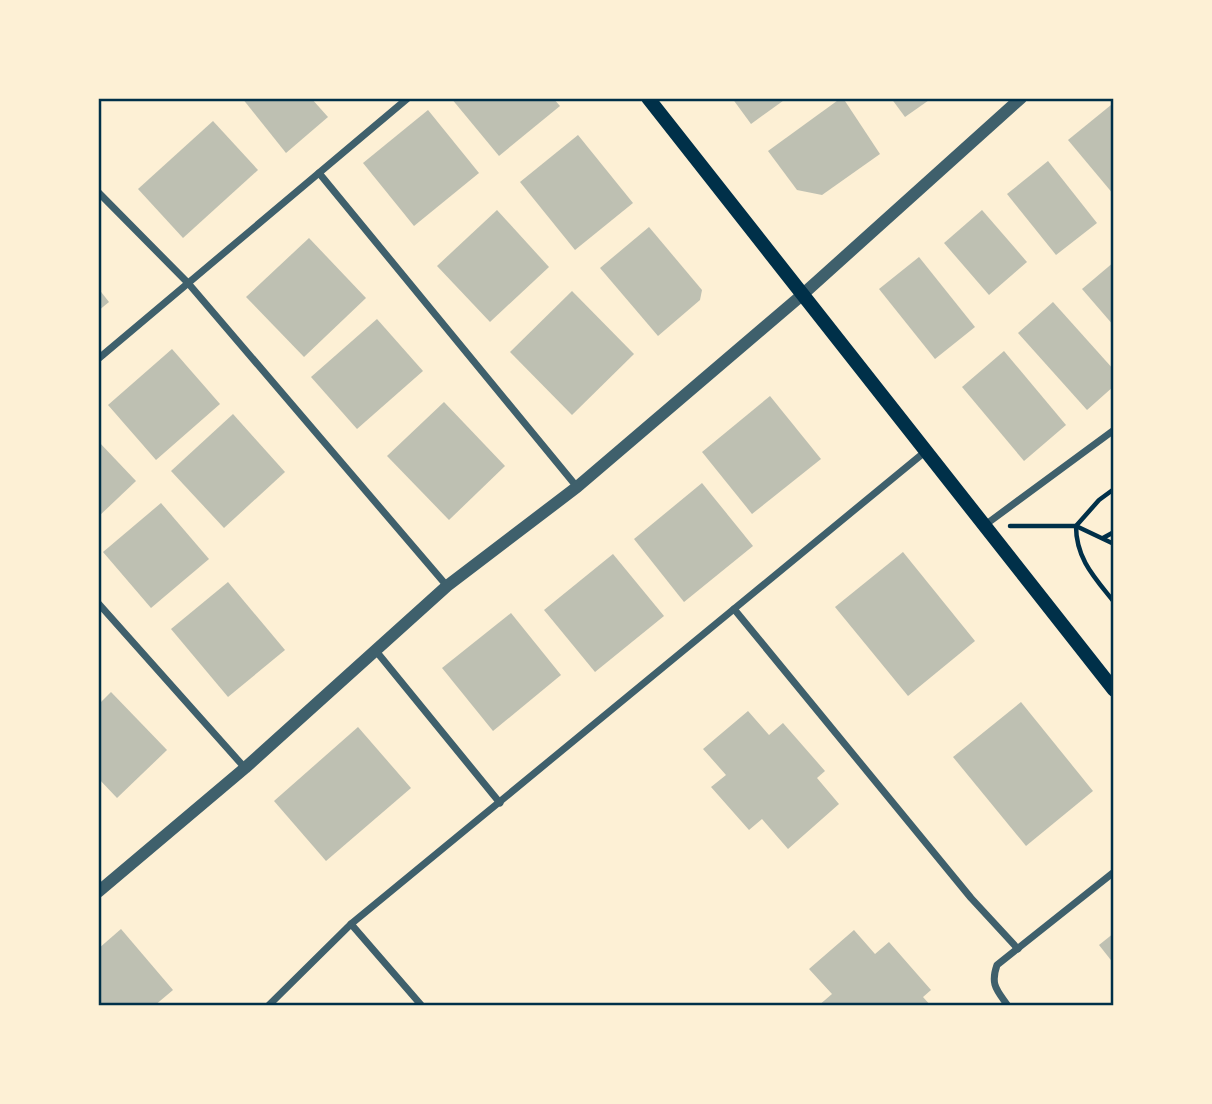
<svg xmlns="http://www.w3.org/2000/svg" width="1212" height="1104" viewBox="0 0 1212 1104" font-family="'Open Sans',sans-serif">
	<rect width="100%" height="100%" fill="#fdf0d5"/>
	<g fill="#bec0b2">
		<path d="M 242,98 L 311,98 L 328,117 L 286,153 Z"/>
		<path d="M 451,98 L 553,98 L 560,106 L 499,156 Z"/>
		<path d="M 732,98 L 787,98 L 751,124 Z"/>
		<path d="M 841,98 L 843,98 L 880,154 L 822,195 L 797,190 L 768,151 Z"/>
		<path d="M 891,98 L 932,98 L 905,117 Z"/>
		<path d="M 1111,105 L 1114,106 L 1114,195 L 1068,140 Z"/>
		<path d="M 428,110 L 479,173 L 414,226 L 363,163 Z"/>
		<path d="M 213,121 L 258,170 L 183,238 L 138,189 Z"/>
		<path d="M 578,135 L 633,203 L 575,250 L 520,182 Z"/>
		<path d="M 1048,161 L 1097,223 L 1056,255 L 1007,194 Z"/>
		<path d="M 497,210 L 549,267 L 490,322 L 437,266 Z"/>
		<path d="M 982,210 L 1027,262 L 989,295 L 944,243 Z"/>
		<path d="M 649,227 L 702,290 L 700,300 L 658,336 L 600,268 Z"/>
		<path d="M 309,238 L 366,298 L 304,357 L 246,297 Z"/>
		<path d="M 919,257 L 975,327 L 935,359 L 879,289 Z"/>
		<path d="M 1114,262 L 1114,326 L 1082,289 Z"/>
		<path d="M 98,288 L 109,302 L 98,311 Z"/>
		<path d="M 572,291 L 634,354 L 572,415 L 510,352 Z"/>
		<path d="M 1053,302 L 1114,370 L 1114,386 L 1087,410 L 1018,333 Z"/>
		<path d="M 377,319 L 423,371 L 357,429 L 311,377 Z"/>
		<path d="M 172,349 L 220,404 L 156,460 L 108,405 Z"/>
		<path d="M 1004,351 L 1066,425 L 1024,461 L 962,387 Z"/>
		<path d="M 770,396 L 821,459 L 752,514 L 702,452 Z"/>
		<path d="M 444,402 L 505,466 L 449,520 L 387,456 Z"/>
		<path d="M 233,414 L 285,472 L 224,528 L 171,471 Z"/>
		<path d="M 98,441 L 136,481 L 98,517 Z"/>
		<path d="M 702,483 L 753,546 L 684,602 L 634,539 Z"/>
		<path d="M 161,503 L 209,559 L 151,608 L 103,552 Z"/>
		<path d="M 903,552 L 975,641 L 908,696 L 835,607 Z"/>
		<path d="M 613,554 L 664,616 L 595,672 L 544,610 Z"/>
		<path d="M 228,582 L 285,650 L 228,697 L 171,629 Z"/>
		<path d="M 511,613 L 561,675 L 493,731 L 442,668 Z"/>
		<path d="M 111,692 L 167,750 L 117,798 L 98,778 L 98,705 Z"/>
		<path d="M 1021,702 L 1093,791 L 1026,846 L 953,757 Z"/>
		<path d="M 748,711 L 769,735 L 783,723 L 825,771 L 817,778 L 839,804 L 788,849 L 762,819 L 749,830 L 711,787 L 726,775 L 703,749 Z"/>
		<path d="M 358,727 L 411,788 L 326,861 L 274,801 Z"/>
		<path d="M 121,929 L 173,990 L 154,1006 L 98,1006 L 98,949 Z"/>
		<path d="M 854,930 L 875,954 L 889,942 L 931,990 L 923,997 L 931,1006 L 818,1006 L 832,994 L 809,969 Z"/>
		<path d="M 1114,933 L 1114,964 L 1099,945 Z"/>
	</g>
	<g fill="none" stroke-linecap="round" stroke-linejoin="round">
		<g stroke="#003049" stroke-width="4.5">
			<path d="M 1114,489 L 1099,500 L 1076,526 C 1076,559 1095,578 1114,602"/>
			<path d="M 1010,526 L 1076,526 L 1114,544"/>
			<path d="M 1103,538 L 1114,532"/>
		</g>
		<g stroke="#3f606c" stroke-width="7">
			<path d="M 319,173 L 577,487"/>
			<path d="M 98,192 L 188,283 L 447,586"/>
			<path d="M 98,359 L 408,98"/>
			<path d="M 985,525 L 1114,430"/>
			<path d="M 98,603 L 245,768"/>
			<path d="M 734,609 L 971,898 L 1018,949"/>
			<path d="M 376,651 L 500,803"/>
			<path d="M 351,924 L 422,1006"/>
			<path d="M 268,1006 L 351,924 L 926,451"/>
			<path d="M 1008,1006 C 997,990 990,985 997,965 L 1114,872"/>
		</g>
		<path stroke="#3f606c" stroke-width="12" d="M 98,892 L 245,768 L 447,586 L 577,487 L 802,295 L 1021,98"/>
		<path stroke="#003049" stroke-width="14" d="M 648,98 L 1114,690"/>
	</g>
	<rect width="1212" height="1104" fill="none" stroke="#fdf0d5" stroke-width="200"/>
	<rect x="100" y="100" width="1012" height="904" fill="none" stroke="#003049" stroke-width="2.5"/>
</svg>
